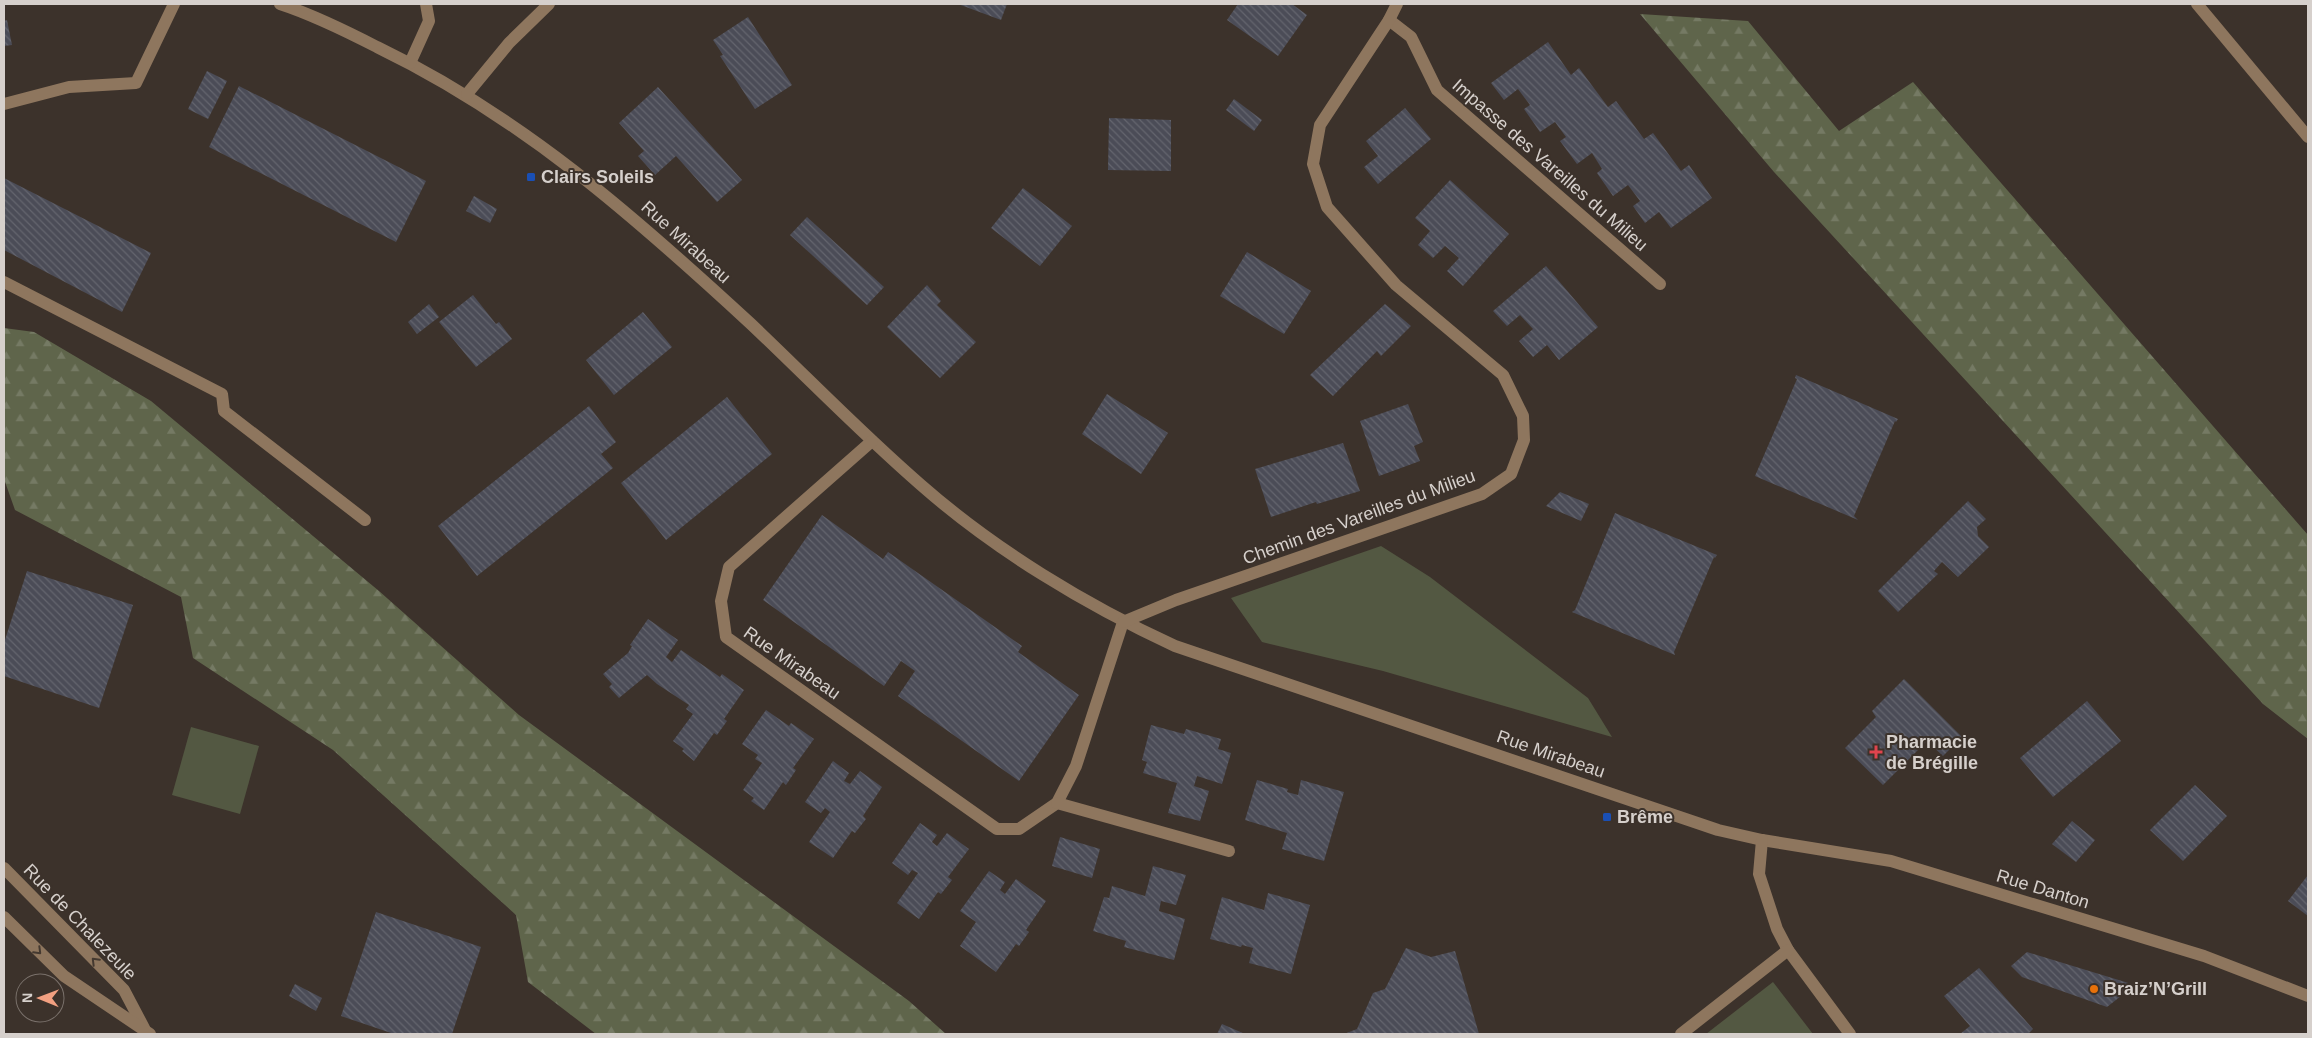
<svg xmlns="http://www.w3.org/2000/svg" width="2312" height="1038" viewBox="0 0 2312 1038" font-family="Arial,sans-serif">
	<defs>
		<pattern id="forest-firs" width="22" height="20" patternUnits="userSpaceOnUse" patternTransform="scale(1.25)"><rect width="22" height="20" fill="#5f654b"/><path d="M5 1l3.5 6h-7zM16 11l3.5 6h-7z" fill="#757a64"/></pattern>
		<pattern id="building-back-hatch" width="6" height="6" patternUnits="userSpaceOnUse" patternTransform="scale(1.25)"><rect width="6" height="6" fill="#4b4c57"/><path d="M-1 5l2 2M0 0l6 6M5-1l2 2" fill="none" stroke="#64656e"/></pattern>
	</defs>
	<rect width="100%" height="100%" fill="#3c322b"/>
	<g fill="url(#forest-firs)">
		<path d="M 1640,14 L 1748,21 L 1839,131 L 1913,82 L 2308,535 L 2308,739 L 2263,704 L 1774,172 Z"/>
		<path d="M 4,328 L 34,332 L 151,401 L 379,591 L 519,715 L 909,1001 L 946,1034 L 596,1034 L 528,982 L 516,915 L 333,750 L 193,658 L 181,597 L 15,510 L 4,479 Z"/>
	</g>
	<g fill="#535842">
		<path d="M 1381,546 L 1430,577 L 1588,698 L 1612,737 L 1383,671 L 1262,642 L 1231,598 Z"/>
		<path d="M 191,727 L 259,746 L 240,814 L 172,795 Z"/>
		<path d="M 1773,982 L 1813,1034 L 1706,1034 Z"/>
	</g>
	<g fill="url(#building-back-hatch)">
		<path d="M 958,4 L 1007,4 L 1001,20 Z"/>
		<path d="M 1238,4 L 1292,4 L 1307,15 L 1278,56 L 1227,20 Z"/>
		<path d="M 748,17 L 792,85 L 755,109 L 720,56 L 723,55 L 713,40 Z"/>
		<path d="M 7,20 L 12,45 L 4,46 L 4,21 Z"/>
		<path d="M 1548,42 L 1571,75 L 1579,68 L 1608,107 L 1616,101 L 1644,139 L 1653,133 L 1681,171 L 1689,165 L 1712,198 L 1671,228 L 1659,212 L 1645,223 L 1633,206 L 1640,201 L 1628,185 L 1613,196 L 1597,173 L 1602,169 L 1592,153 L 1577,164 L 1560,141 L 1566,137 L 1555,122 L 1540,132 L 1524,109 L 1530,105 L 1518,89 L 1504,100 L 1491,83 Z"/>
		<path d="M 207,71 L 227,81 L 208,119 L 188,109 Z"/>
		<path d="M 239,86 L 426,181 L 396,242 L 209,147 Z"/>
		<path d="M 658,87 L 742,180 L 717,202 L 676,156 L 655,175 L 638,156 L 644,151 L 619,123 Z"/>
		<path d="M 1234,99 L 1262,120 L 1254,131 L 1226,110 Z"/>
		<path d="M 1405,108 L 1431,139 L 1378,184 L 1364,167 L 1378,156 L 1366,141 Z"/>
		<path d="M 1109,118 L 1171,120 L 1171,171 L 1108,170 Z"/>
		<path d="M 4,178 L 151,253 L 122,312 L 4,250 Z"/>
		<path d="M 1450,180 L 1509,234 L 1463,286 L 1447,271 L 1459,258 L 1445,246 L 1433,258 L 1418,245 L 1430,231 L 1415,218 Z"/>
		<path d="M 1023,188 L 1072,226 L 1040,266 L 991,228 Z"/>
		<path d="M 474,196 L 497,209 L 490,223 L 466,211 Z"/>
		<path d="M 807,217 L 884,287 L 867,305 L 790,235 Z"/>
		<path d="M 1247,252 L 1311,291 L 1284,334 L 1220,296 Z"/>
		<path d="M 1546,266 L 1598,327 L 1559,360 L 1547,345 L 1533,357 L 1519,341 L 1533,329 L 1520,315 L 1507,326 L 1493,311 Z"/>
		<path d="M 927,285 L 941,301 L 937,305 L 976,342 L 940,378 L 887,327 Z"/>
		<path d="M 473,295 L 496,324 L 499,322 L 512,339 L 476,367 L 439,322 Z"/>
		<path d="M 429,304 L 439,317 L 417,334 L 408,322 Z"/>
		<path d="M 1385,304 L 1411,326 L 1381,356 L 1377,351 L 1333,396 L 1310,375 Z"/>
		<path d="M 643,312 L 672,347 L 614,395 L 586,360 Z"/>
		<path d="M 1796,375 L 1898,419 L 1896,422 L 1895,421 L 1854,516 L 1858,520 L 1755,476 L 1797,379 L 1795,378 Z"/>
		<path d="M 1107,394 L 1168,433 L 1141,474 L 1082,434 Z"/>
		<path d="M 727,397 L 772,454 L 666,540 L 621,483 Z"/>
		<path d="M 1408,404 L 1423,442 L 1414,446 L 1420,461 L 1379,476 L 1360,421 Z"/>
		<path d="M 589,406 L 616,442 L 601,454 L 613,468 L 477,576 L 438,526 Z"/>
		<path d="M 1343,443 L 1360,491 L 1317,504 L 1316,502 L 1271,517 L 1255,469 Z"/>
		<path d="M 1560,492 L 1589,504 L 1581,521 L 1546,506 Z"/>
		<path d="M 1968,501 L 1986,519 L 1977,527 L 1978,536 L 1989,547 L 1958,577 L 1942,562 L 1934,571 L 1938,574 L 1898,612 L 1878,591 Z"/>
		<path d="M 1615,513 L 1717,555 L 1715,558 L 1714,557 L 1674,652 L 1675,655 L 1572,612 L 1575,610 Z"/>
		<path d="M 822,515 L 883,559 L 888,552 L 1022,646 L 1018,652 L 1079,695 L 1019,781 L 898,696 L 915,671 L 901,661 L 884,686 L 763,600 Z"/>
		<path d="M 27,571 L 133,605 L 99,708 L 4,676 L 4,643 Z"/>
		<path d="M 648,619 L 678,640 L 666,657 L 672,662 L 681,650 L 720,677 L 722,674 L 744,690 L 724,719 L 727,721 L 717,735 L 714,733 L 694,761 L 682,751 L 684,749 L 673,741 L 693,714 L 686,709 L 689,705 L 657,684 L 647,675 L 619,698 L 609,687 L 612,684 L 603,674 L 628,653 L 632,646 L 630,645 Z"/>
		<path d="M 1904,679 L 1962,737 L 1943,756 L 1927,741 L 1883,785 L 1845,748 L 1876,717 L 1872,711 Z"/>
		<path d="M 2087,701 L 2121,741 L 2053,797 L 2020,758 Z"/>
		<path d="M 766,710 L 789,726 L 791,723 L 814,739 L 793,768 L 796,770 L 786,785 L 783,782 L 764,810 L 751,801 L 754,798 L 743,790 L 762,763 L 755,759 L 758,755 L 742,744 Z"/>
		<path d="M 1151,725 L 1184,734 L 1186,729 L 1221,739 L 1218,749 L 1231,753 L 1222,784 L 1197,776 L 1194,786 L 1209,791 L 1200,821 L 1168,813 L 1177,783 L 1143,773 L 1147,762 L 1142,760 Z"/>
		<path d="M 833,761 L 849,773 L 844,781 L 850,784 L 860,771 L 882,787 L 863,816 L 866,819 L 855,833 L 852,831 L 833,858 L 809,842 L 830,812 L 825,808 L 821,813 L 805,802 Z"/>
		<path d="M 1257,780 L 1288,789 L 1287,792 L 1298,795 L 1301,780 L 1344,792 L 1324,861 L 1282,849 L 1287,833 L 1245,820 Z"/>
		<path d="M 2195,785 L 2227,816 L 2183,861 L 2150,830 Z"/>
		<path d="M 2072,821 L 2095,840 L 2076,862 L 2052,844 Z"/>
		<path d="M 920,823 L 937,835 L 932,842 L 937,846 L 947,833 L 969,849 L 948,877 L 952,880 L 941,894 L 938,892 L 919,919 L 897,903 L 918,873 L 912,870 L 908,875 L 892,863 Z"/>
		<path d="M 1060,837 L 1100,849 L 1092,878 L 1052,866 Z"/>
		<path d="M 1153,866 L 1186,875 L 1176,905 L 1161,901 L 1159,911 L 1185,919 L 1174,960 L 1124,947 L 1126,941 L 1093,931 L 1104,897 L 1109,898 L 1112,886 L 1145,896 Z"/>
		<path d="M 989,871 L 1005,882 L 1000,890 L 1005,894 L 1016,879 L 1046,901 L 1026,930 L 1029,932 L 1019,946 L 1016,944 L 996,972 L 960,946 L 976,922 L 960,911 Z"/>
		<path d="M 2308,875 L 2308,916 L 2288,901 Z"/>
		<path d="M 1268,893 L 1310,905 L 1291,974 L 1249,963 L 1253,948 L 1242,945 L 1241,947 L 1210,939 L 1222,897 L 1264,910 Z"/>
		<path d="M 376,912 L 481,947 L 452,1034 L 394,1034 L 341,1016 Z"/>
		<path d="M 1406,948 L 1431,957 L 1455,951 L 1479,1034 L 1344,1034 L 1357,1029 L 1373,993 L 1385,989 Z"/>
		<path d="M 2027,952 L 2135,985 L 2107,1007 L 2022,977 L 2011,966 Z"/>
		<path d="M 1979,968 L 2033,1029 L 2028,1034 L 1960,1034 L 1970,1026 L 1944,996 Z"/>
		<path d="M 295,984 L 322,998 L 316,1011 L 289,996 Z"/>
		<path d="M 1222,1024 L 1245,1034 L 1217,1034 Z"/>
	</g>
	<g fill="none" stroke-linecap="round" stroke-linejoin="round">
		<g stroke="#8e765e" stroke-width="12">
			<path d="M 280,4 C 314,15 346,31 377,47 C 522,117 634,216 751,324 C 808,378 862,434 921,485 C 995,550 1086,605 1175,646 L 1718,830 L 1762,840 L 1891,861 L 2204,956 L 2308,996"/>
			<path d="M 2197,4 L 2308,137"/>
			<path d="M 1389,20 L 1411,37 L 1437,90 L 1660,284"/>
			<path d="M 410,63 L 429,21 L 426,4"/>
			<path d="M 467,94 L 509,43 L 549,4"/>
			<path d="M 4,104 L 69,87 L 136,83 L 174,4"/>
			<path d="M 4,282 L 222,394 L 224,411 L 365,520"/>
			<path d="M 872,441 L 729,567 L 721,601 L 726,637 L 997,829 L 1019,829 L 1057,803 L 1076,766 L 1123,622"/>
			<path d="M 1123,622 L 1176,600 L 1482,494 L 1511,474 L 1524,440 L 1523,416 L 1503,375 L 1396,285 L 1327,207 L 1313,164 L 1320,125 L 1389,20 L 1397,4"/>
			<path d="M 1057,803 L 1229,851"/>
			<path d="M 1762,840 L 1759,874 L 1777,929 L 1788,950 L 1850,1034"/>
			<path d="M 4,868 L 124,990 L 144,1028"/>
			<path d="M 4,917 L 64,976 L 150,1034"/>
			<path d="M 1681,1034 L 1788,950"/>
		</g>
	</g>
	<defs><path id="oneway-chevron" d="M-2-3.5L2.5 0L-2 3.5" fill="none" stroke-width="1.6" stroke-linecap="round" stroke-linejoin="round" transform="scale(1.25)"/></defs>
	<g stroke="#443930">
		<use href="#oneway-chevron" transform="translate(38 951) rotate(45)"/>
		<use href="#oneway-chevron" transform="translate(95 961) rotate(-135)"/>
	</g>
	<g fill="#1a4fb4" stroke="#3c322b" stroke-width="2">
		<rect x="526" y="172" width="10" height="10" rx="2.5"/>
		<rect x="1602" y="812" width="10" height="10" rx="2.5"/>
	</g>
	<path fill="#e0444e" stroke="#3c322b" stroke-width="2" d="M1873.5 744.5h5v5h5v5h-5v5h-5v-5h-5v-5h5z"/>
	<circle fill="#e8710a" stroke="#3c322b" stroke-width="2" cx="2094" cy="989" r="5"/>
	<g text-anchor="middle" stroke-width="4" stroke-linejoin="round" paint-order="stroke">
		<g font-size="18" fill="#d6d0cc" stroke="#3c322b">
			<text transform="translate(1550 165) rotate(41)" y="6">Impasse des Vareilles du Milieu</text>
			<text transform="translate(686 242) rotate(42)" y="6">Rue Mirabeau</text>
			<text transform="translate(1359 517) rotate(-20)" y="6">Chemin des Vareilles du Milieu</text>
			<text transform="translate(792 663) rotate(35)" y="6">Rue Mirabeau</text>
			<text transform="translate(1551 754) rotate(19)" y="6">Rue Mirabeau</text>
			<text transform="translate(2043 889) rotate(17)" y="6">Rue Danton</text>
			<text transform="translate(80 922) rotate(46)" y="6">Rue de Chalezeule</text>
		</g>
		<g font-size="18" font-weight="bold" fill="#d6d0cc" stroke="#3c322b" text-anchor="start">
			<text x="541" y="183">Clairs Soleils</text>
			<text x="1886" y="748">Pharmacie<tspan x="1886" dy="21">de Brégille</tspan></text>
			<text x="1617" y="823">Brême</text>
			<text x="2104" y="995">Braiz’N’Grill</text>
		</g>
	</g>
	<rect width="2312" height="1038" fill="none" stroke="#d6d0cc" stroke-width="10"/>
	<g transform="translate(40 998) rotate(271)"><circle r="24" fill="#3c322b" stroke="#7a716b"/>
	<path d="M0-4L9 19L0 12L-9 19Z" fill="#f2a081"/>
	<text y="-8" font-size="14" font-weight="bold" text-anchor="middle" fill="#d6d0cc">N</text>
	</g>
</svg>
